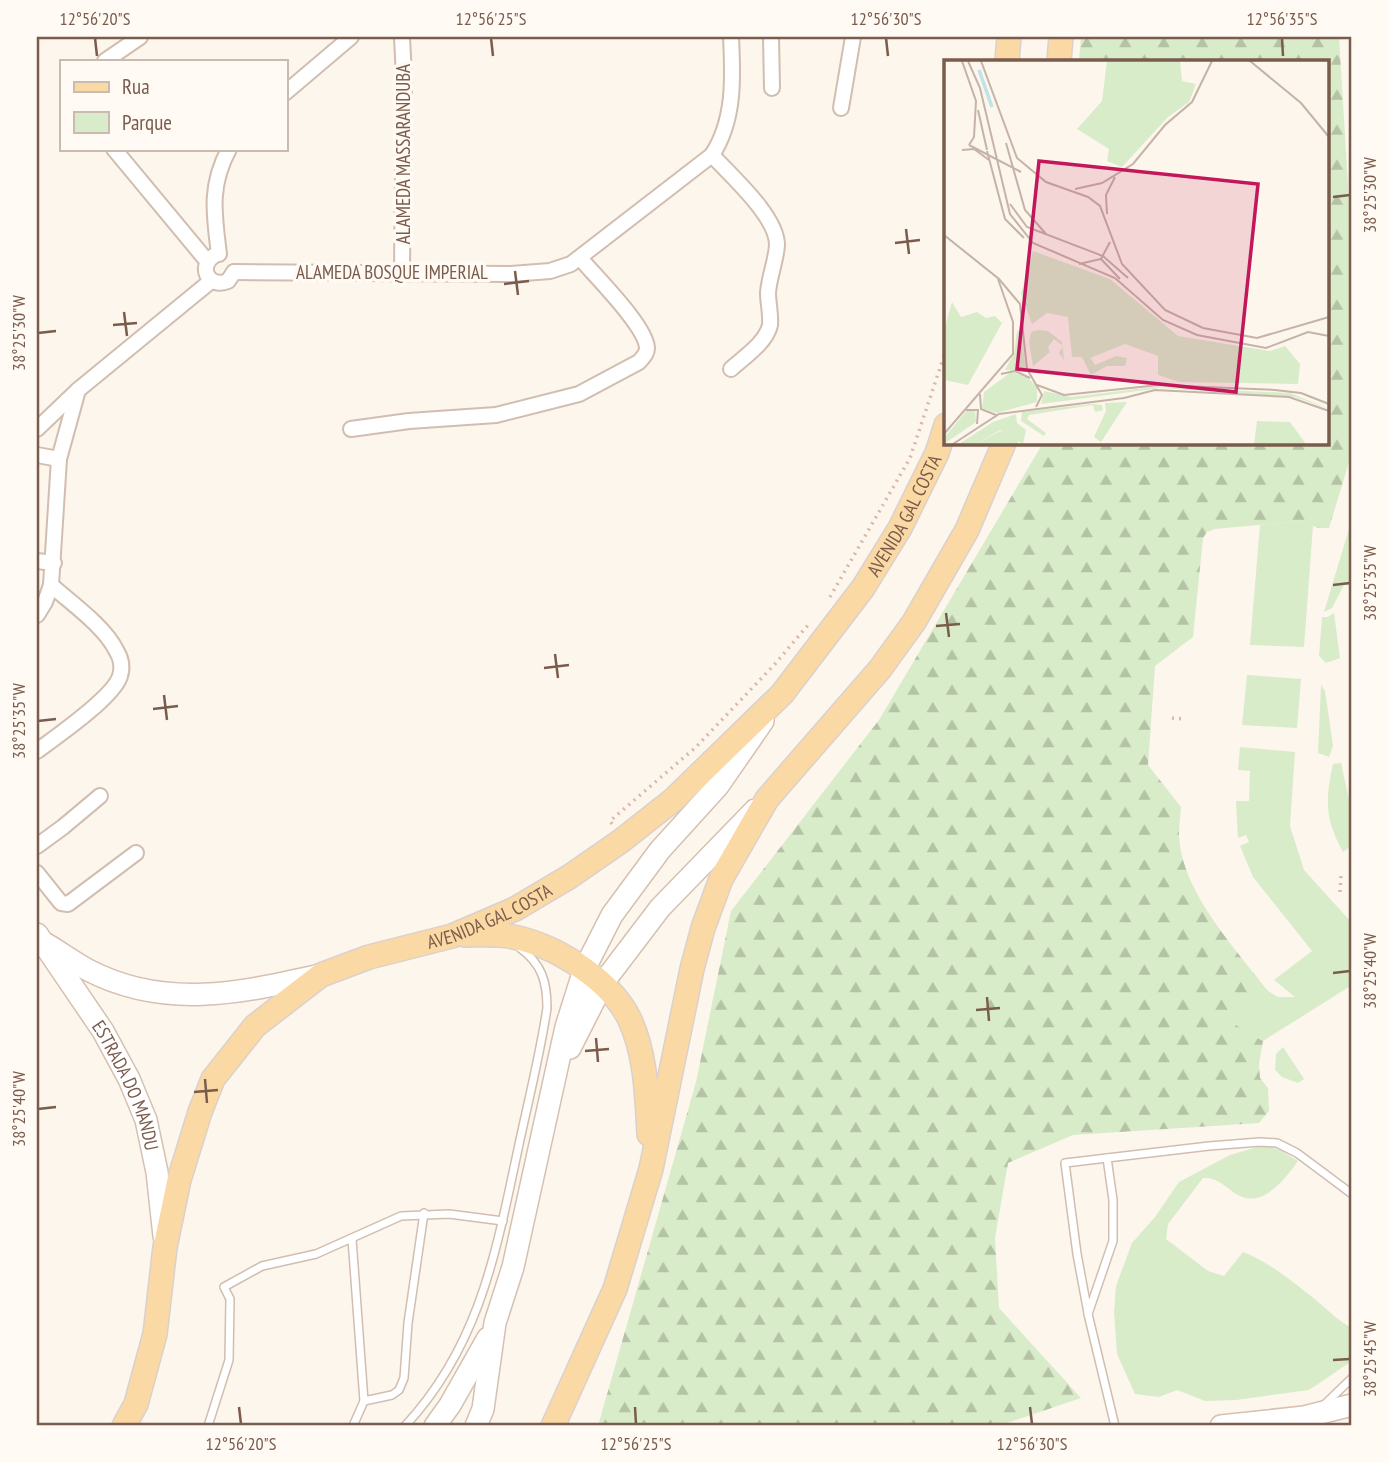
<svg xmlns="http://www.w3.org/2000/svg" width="1389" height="1463" viewBox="0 0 1389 1463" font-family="'PT Sans Narrow',sans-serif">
	<defs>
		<pattern id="forest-firs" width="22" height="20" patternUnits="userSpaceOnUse" patternTransform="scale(1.75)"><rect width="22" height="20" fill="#d8ecc9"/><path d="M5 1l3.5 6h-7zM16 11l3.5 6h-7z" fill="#b4c2a5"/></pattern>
	</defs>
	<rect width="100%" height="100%" fill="#fdf6ec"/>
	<path fill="url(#forest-firs)" d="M 1081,37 L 1339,37 L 1352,252 L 1352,440 L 1349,462 L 1329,528 L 1318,528 L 1301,521 L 1215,529 L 1207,532 L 1203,538 L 1193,637 L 1155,666 L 1148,765 L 1181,807 C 1180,816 1179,826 1179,835 C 1181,891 1235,948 1268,991 L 1225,1018 L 1263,1041 L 1259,1064 L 1260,1078 L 1268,1088 L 1269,1111 L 1259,1123 L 1073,1135 L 1008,1163 L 995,1238 L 999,1308 L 1081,1398 L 998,1426 L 598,1426 L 696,1082 L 731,911 L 879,720 L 1043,443 L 1328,443 L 1328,61 L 1079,61 Z"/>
	<g fill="#d8ecc9">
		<path d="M 1352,519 L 1352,586 L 1344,585 L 1332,608 L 1324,612 Z"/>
		<path d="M 1301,521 L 1313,525 L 1304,647 L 1250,645 L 1260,525 Z"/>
		<path d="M 1334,613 L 1340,658 L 1326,663 L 1319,656 L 1322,617 L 1328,617 Z"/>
		<path d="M 1247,675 L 1301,679 L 1297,728 L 1242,725 Z"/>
		<path d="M 1321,685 L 1325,691 L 1333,746 L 1329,757 L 1318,753 Z"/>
		<path d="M 1240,747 L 1295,752 L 1290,826 L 1304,870 L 1352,923 L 1352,985 L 1263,1041 L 1224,1018 L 1268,991 L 1278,997 L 1295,997 L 1274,980 L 1312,951 L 1253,877 L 1240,846 L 1249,842 L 1246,835 L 1238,838 L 1236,801 L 1249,801 L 1250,771 L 1238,770 Z"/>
		<path d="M 1341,763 L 1352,813 L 1352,845 L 1343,852 C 1325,819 1325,800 1333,764 Z"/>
		<path d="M 1283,1047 L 1304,1079 L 1298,1083 L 1282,1077 L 1275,1070 L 1276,1054 Z"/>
		<path d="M 1264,1145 L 1280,1150 L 1298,1161 C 1285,1179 1262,1210 1236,1194 C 1224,1186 1219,1178 1203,1178 L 1168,1224 L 1166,1239 L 1208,1271 L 1224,1276 L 1243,1252 C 1269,1262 1295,1283 1317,1301 C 1329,1311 1338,1321 1352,1328 L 1352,1361 L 1309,1390 L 1236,1400 L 1205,1401 L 1177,1390 L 1159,1397 L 1135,1394 L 1117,1354 L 1114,1312 L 1116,1286 L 1132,1243 L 1155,1217 L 1179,1182 L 1230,1155 Z"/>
	</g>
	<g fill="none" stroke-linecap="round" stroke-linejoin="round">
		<defs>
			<g id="service">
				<path d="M 352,1239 L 364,1401 L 392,1395 L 399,1390 L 404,1378 L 408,1323 L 424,1213"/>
				<path d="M 1088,1313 L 1077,1254 L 1065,1163 L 1107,1158"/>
				<path d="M 1325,1404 L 1352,1378"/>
				<path d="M 208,1426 L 229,1360 L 230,1299 L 224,1287 L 262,1266 L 316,1254 L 401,1216 L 449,1214 L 503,1221"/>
				<path d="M 353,1426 L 364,1401"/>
				<path d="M 405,1426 C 480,1345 496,1252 518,1149 C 528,1102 540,1055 547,1008 C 547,982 542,964 520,948"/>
				<path d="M 1115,1426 L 1088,1314 L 1113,1241 L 1113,1200 L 1107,1158 L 1209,1146 L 1260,1142 L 1277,1143 L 1297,1153 L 1352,1194"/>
			</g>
			<g id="minor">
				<path d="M 402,37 L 404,77 L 402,272"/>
				<path d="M 771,37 L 772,88"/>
				<path d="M 105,61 L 140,37"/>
				<path d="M 285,93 L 351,37"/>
				<path d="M 841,108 L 853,37"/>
				<path d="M 114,149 L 207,261"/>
				<path d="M 712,155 C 731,176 777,216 777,245 C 776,261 769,277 768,293 C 768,303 771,314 770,325 C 766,343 744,357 731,369"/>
				<path d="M 219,254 C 214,214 209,186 229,149"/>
				<path d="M 215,255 C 197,266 208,289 228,281 L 234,272"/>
				<path d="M 234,272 L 511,274 L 550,271 L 571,264 L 712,155 C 735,120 733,77 731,37"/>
				<path d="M 37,429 L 78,390 L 211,281"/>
				<path d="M 351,429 L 409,421 L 496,415 L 579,394 L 639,362 C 643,357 647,354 647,348 C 646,326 595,276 580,258"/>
				<path d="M 37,455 L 59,459"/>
				<path d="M 37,561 L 54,563"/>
				<path d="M 37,615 L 45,602 L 51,585 L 59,459 L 78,390"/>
				<path d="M 37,751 C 56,737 114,697 120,676 C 123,667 121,658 116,650 C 104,626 71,603 51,585"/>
				<path d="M 37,846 L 63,827 L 100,796"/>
				<path d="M 37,873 L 61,903 L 68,904 L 136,853"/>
			</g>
			<g id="secondary">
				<path id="s1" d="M 37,934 L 103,1031 L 129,1079 L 146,1120 L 157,1172 L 164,1236"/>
				<path d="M 46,944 C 60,952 73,962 88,970 C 165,1010 240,993 321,975"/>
				<path d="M 570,1048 L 603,983 L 660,908 L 755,810"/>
				<path d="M 435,1426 L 450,1405 L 488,1338"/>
				<path d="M 476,1426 L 483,1409 L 495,1323 L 513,1267 L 566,1027 L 584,970 L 612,915 L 660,850 L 718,786 L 763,721"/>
				<path d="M 1221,1426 L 1304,1417 L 1352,1405"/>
			</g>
			<g id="primary">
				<path d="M 1007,61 L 1009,37"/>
				<path d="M 1059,61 L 1061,37"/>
				<path d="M 465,935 C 479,935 494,934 508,936 C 552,943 609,978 629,1018 C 646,1053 647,1097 649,1134"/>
				<path id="s2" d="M 124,1426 L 136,1404 L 155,1334 L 165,1247 L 179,1180 L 200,1112 L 213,1079 L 255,1026 L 321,975 L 369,957 L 452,936 L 515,909 L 569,877 L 621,841 L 673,800 L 782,694 L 863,588 L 900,528 L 937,453 L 946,425"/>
				<path d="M 553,1426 L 615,1289 L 651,1169 L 692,969 L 703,928 L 721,879 L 767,799 L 880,669 L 914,622 L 967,530 L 1004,443"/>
			</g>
		</defs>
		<use href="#service" stroke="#d1beb0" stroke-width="10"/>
		<use href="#minor" stroke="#d1beb0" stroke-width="18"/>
		<use href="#secondary" stroke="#d6c0b0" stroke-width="24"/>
		<use href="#primary" stroke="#dad1cd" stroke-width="26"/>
		<g stroke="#d9b8a5" stroke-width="3.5" stroke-dasharray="2 5" stroke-linecap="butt">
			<path d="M 830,597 L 910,458 L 946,350"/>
			<path d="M 1172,718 L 1186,719"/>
			<path d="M 612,824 L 610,821 L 696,747 L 775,664 L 808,625"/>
			<path d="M 1340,892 L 1341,875"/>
		</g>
		<use href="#service" stroke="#fff" stroke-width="7"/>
		<use href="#minor" stroke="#fff" stroke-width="14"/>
		<use href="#secondary" stroke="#fff" stroke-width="21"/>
		<use href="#primary" stroke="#fbd9a5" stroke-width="23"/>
	</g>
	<path fill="none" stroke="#7a5c4d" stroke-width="2.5" d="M 95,38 L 97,56M 491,38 L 493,56M 886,38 L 888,56M 1282,38 L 1283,56M 1333,197 L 1350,195M 906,229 L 909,254M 895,243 L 920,240M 515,271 L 518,295M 504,284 L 529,281M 124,312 L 127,336M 113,325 L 137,323M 38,333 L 56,331M 1333,585 L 1350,583M 946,613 L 949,637M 936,626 L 960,624M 555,654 L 558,678M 544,668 L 569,665M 164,695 L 167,720M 153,709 L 178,706M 38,721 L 56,719M 1333,973 L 1350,971M 987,997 L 989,1021M 976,1010 L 1000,1008M 596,1038 L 598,1062M 585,1051 L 609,1049M 205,1079 L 207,1103M 194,1092 L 218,1090M 38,1109 L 56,1107M 1333,1360 L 1350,1359M 239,1407 L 241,1424M 635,1407 L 636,1424M 1030,1407 L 1032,1424"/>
	<g text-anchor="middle" stroke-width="7" stroke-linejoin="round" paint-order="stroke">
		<g font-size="19" fill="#7a5c4d" stroke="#fffaf3">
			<text transform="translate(403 154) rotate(-90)" y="7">ALAMEDA MASSARANDUBA</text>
			<text x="392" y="279">ALAMEDA BOSQUE IMPERIAL</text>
			<text dy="7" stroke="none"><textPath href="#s2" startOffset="1278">AVENIDA GAL COSTA</textPath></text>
			<text dy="7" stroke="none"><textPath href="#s2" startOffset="690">AVENIDA GAL COSTA</textPath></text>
			<text dy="7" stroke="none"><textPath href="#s1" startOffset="177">ESTRADA DO MANDU</textPath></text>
		</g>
	</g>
	<g transform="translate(944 60)">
		<rect width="385" height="385" fill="#fdf6ec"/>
		<path d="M 8,242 L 17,257 L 33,252 L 42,258 L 51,256 L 58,263 L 24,325 L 0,320 L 0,271 ZM 77,270 L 82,312 L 61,310 L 70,293 L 73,271 ZM 67,312 L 82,316 L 93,327 L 93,342 L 53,353 L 38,348 L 40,332 ZM 210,327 L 346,333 L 385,349 L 351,337 L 216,328 L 97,344 L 100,331 L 127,337 ZM 183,342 L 157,382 L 150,377 L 162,351 L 161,343 ZM 148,344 L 158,345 L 159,350 L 151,352 L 149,345 L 85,355 L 83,359 L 102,373 L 100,376 L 77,361 L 78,352 ZM 23,350 L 31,350 L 32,362 L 0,384 L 0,378 ZM 72,354 L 73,363 L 82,370 L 79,384 L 56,370 L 33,384 L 15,384 L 49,362 Z" fill="#d8ecc9"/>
		<path d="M 163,1 L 236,1 L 238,21 L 252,24 L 245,42 L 224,57 L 178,107 L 163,101 L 165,89 L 133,69 L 158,41 ZM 89,191 L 166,219 L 234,276 L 326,291 L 341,286 L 356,304 L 354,324 L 235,322 L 214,315 L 214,296 L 181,284 L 146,298 L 142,292 L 138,297 L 128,297 L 124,257 L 103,253 L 88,264 L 77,234 ZM 313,361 L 346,362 L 362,384 L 310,384 ZM 56,371 L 71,376 L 75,384 L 33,384 Z" fill="#d8ecc9"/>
		<path d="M 94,270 L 104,271 L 118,282 L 120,300 L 115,293 L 119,286 L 110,279 L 104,287 L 106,292 L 89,306 L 85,282 L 87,272 ZM 142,291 L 151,305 L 172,296 L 183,298 L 181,306 L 163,306 L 147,315 L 138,297 Z" fill="#d8ecc9"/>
		<path fill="none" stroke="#bfe3e8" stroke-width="3.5" d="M 35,10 L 48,47"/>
		<path fill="none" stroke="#c5b3a7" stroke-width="2" d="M 18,1 L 32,41 L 30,77 L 25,85M 24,1 L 36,28 L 66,154 L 89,183 L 171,218 L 219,260 L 253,275 L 322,288 L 364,272 L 385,276M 37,1 L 73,98 L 102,122 L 144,137 L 156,146 L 178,204 L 221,250 L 259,268 L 313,278 L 385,257M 306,1 L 357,43 L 385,77M 34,50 L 43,90M 62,83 L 81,150 L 102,174M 25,85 L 77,112M 18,90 L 30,89 L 45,100M 43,91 L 61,159 L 80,178M 131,129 L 158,123 L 189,104 L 221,65 L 248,42 L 268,1M 66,144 L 83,167 L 159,196 L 184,218M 163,154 L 162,135 L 171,117M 0,175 L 55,219 L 76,244 L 83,309 L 98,335 L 92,347M 156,198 L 176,219M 135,204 L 157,199 L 166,182M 57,314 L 71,311 L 86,318M 93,325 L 120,335 L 215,325 L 331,330 L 357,333 L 385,344M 36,334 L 37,349 L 52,355M 22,350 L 34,350 L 33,364M 0,374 L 69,294 L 69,262 L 54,219M 9,384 L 55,354 L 180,338 L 211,330 L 345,337 L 385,351"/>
		<path fill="#c2185b" fill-opacity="0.15" stroke="#c2185b" stroke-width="3.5" d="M 95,101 L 314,124 L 292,332 L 73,309 Z"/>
		<rect width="385" height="385" fill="none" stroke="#7a5c4d" stroke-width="3.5"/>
	</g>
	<rect width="1389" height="1463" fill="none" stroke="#fffaf3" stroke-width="77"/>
	<rect x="60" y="60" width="228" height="91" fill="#fffaf3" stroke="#cabbb1" stroke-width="2"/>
	<rect x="74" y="82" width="35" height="10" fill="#fbd9a5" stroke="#cabbb1" stroke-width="2"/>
	<text x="122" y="94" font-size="21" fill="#7a5c4d">Rua</text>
	<rect x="74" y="112" width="35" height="21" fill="#d8ecc9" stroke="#cabbb1" stroke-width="2"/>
	<text x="122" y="130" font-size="21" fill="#7a5c4d">Parque</text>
	<rect x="38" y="38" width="1312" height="1386" fill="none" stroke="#7a5c4d" stroke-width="2.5"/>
	<g font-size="18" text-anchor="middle" fill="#7a5c4d">
		<text x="95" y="25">12°56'20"S</text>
		<text x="491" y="25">12°56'25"S</text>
		<text x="886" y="25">12°56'30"S</text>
		<text x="1282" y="25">12°56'35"S</text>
		<text transform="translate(1370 195) rotate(-90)" y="6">38°25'30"W</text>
		<text transform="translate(19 333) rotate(-90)" y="6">38°25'30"W</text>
		<text transform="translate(1370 583) rotate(-90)" y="6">38°25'35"W</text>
		<text transform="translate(19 721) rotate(-90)" y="6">38°25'35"W</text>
		<text transform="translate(1370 971) rotate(-90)" y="6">38°25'40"W</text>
		<text transform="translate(19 1109) rotate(-90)" y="6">38°25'40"W</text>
		<text transform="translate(1370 1359) rotate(-90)" y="6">38°25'45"W</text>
		<text x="241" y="1450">12°56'20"S</text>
		<text x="636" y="1450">12°56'25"S</text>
		<text x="1032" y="1450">12°56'30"S</text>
	</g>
</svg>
